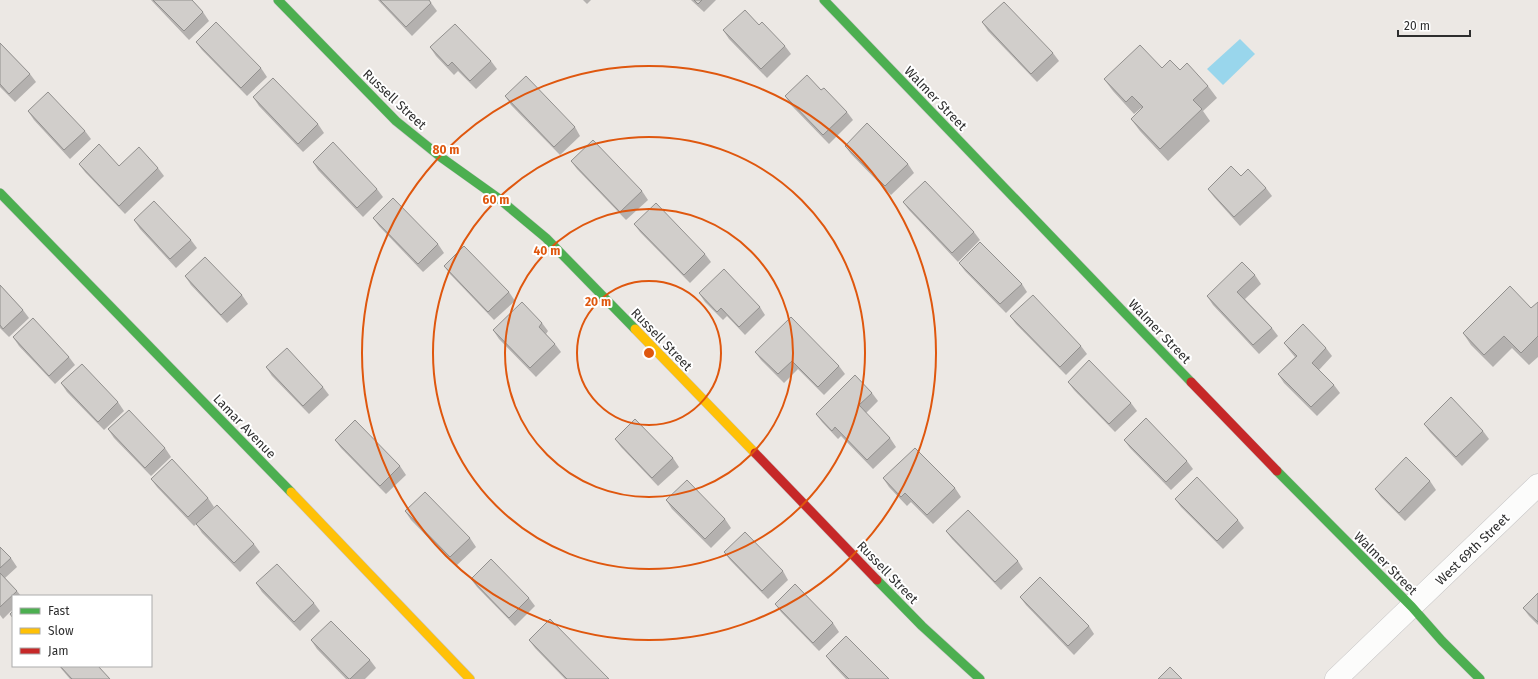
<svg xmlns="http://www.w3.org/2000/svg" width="1538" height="679" viewBox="0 0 1538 679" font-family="'Fira Sans',sans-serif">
	<rect width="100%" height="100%" fill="#ece8e4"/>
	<path fill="#99d6ec" d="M 1240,39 L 1255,54 L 1223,85 L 1207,69 Z"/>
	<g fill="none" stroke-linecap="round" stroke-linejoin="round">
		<defs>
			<path id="street" d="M 1336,679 L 1538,485"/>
			<g id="fast">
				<path d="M 278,0 L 396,121 L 442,158 L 498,198 L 546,238 L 635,329"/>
				<path d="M 824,0 L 1191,382"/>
				<path d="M 0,193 L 291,492"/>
				<path d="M 1277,471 L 1412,607 L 1442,641 L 1480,679"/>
				<path d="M 877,580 L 922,626 L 980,679"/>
			</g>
			<g id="slow">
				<path d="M 635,329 L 755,453"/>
				<path d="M 291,492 L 470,679"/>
			</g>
			<g id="jam">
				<path d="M 1191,382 L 1277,471"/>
				<path d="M 755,453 L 877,580"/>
			</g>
		</defs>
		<use href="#street" stroke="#c5c4c5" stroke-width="23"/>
		<use href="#fast" stroke="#c5c4c5" stroke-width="10"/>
		<use href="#slow" stroke="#c5c4c5" stroke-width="10"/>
		<use href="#jam" stroke="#c5c4c5" stroke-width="10"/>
		<use href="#street" stroke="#fcfcfb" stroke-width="22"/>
		<use href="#fast" stroke="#4caf50" stroke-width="9"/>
		<use href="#slow" stroke="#ffc107" stroke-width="9"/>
		<use href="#jam" stroke="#c62828" stroke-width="9"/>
	</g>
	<g fill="#b4b1af">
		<path d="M 151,0 L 192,0 L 203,12 L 209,21 L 189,40 Z"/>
		<path d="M 378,0 L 429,0 L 437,11 L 412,36 Z"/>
		<path d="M 583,0 L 591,0 L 587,4 Z"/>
		<path d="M 691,0 L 716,0 L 704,12 Z"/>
		<path d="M 982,22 L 1053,53 L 1059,61 L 1037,82 L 988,31 Z"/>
		<path d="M 759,25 L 785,46 L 791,54 L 767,78 L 729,39 L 723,30 Z"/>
		<path d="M 196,42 L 261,68 L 267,77 L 247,96 L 202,50 Z"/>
		<path d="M 0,43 L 30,74 L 36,82 L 15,102 L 0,87 Z"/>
		<path d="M 430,47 L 491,61 L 497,69 L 476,89 L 458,71 L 454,75 L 436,56 Z"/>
		<path d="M 1162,68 L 1180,70 L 1208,86 L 1217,98 L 1203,111 L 1210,121 L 1168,161 L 1140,131 L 1131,119 L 1142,109 L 1141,108 L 1134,114 L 1113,91 L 1104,79 Z"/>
		<path d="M 821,90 L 847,112 L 853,120 L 829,144 L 791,105 L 785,96 Z"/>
		<path d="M 505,96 L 575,127 L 580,136 L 560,155 L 511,105 Z"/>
		<path d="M 253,97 L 318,124 L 324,133 L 303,152 L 259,106 Z"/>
		<path d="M 28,111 L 85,131 L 91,139 L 70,159 L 34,120 Z"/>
		<path d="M 845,146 L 908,164 L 914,173 L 891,195 L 851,154 Z"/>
		<path d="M 571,161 L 642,191 L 648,200 L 626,220 L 577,169 Z"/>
		<path d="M 313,162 L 377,189 L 383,197 L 363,217 L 318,170 Z"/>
		<path d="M 79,164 L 158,168 L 164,176 L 125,214 L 85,172 Z"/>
		<path d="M 1241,176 L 1266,188 L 1272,196 L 1240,226 L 1214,197 L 1208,189 Z"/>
		<path d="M 903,202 L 974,232 L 980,240 L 958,262 L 909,210 Z"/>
		<path d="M 373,218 L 438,244 L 444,253 L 423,272 L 379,226 Z"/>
		<path d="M 134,220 L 191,240 L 197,248 L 176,268 L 140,229 Z"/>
		<path d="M 634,224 L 705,254 L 711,262 L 690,283 L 640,232 Z"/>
		<path d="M 959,263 L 1022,284 L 1027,292 L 1006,313 L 965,271 Z"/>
		<path d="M 444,266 L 509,292 L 515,301 L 494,320 L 450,274 Z"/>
		<path d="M 1255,275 L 1261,284 L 1245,299 L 1272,328 L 1278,336 L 1259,354 L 1213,305 L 1207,296 Z"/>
		<path d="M 185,276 L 242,295 L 248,304 L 227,323 L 191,285 Z"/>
		<path d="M 0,285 L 23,310 L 29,318 L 9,337 L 0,328 Z"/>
		<path d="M 699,293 L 760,307 L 765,315 L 745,335 L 727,316 L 723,320 L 705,302 Z"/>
		<path d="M 1538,302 L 1538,357 L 1529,365 L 1512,348 L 1493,367 L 1471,345 L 1463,333 L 1531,308 Z"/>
		<path d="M 1010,316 L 1081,346 L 1087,354 L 1066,375 L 1016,324 Z"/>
		<path d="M 542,323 L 548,331 L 546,334 L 555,344 L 561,352 L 536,377 L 499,339 L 493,330 Z"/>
		<path d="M 13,337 L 69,357 L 75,365 L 55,384 L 19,346 Z"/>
		<path d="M 1284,343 L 1326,348 L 1332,356 L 1319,370 L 1334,385 L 1340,393 L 1317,416 L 1284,383 L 1278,374 L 1295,357 L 1290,351 Z"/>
		<path d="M 755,352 L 839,366 L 845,374 L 824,395 L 798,369 L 784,383 L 761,360 Z"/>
		<path d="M 266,367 L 323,387 L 329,395 L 309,414 L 272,376 Z"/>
		<path d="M 1068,382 L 1131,403 L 1137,411 L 1115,432 L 1074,390 Z"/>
		<path d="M 61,383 L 118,402 L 124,411 L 104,430 L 67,392 Z"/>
		<path d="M 872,393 L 878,401 L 866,413 L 890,438 L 896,447 L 873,469 L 841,436 L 838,439 L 822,422 L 816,414 Z"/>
		<path d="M 1424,424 L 1483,431 L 1489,439 L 1462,466 L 1430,432 Z"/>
		<path d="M 108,429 L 165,448 L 171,457 L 151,476 L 114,438 Z"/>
		<path d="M 615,439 L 673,458 L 679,467 L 658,486 L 621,447 Z"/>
		<path d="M 335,440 L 400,466 L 406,475 L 386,494 L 341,448 Z"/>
		<path d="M 1124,440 L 1187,461 L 1193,469 L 1171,490 L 1130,448 Z"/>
		<path d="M 883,478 L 955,488 L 961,497 L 933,524 L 911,502 L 907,506 L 889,487 Z"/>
		<path d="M 151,479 L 208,498 L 214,507 L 194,526 L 157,487 Z"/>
		<path d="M 1430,481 L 1436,490 L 1405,521 L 1381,497 L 1375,489 Z"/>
		<path d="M 1175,499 L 1238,520 L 1244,528 L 1223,549 L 1181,507 Z"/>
		<path d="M 666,500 L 725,519 L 731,528 L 711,548 L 672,509 Z"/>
		<path d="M 405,511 L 470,538 L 476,547 L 456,566 L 411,520 Z"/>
		<path d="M 196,524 L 254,544 L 260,552 L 240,572 L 202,533 Z"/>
		<path d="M 946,531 L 1018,561 L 1023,569 L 1001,590 L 952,539 Z"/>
		<path d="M 0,547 L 11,558 L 17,567 L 5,578 L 17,591 L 21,596 L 13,596 L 13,609 L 3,619 L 0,615 Z"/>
		<path d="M 724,552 L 783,571 L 788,580 L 768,599 L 730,560 Z"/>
		<path d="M 471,579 L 529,598 L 535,606 L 515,626 L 477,587 Z"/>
		<path d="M 256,583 L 314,603 L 320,611 L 300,631 L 262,592 Z"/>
		<path d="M 1538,593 L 1538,625 L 1529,616 L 1523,608 Z"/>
		<path d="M 1020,597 L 1089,626 L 1094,634 L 1074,655 L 1026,605 Z"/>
		<path d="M 775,604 L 833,623 L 839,632 L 819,651 L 781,612 Z"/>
		<path d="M 311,640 L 370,660 L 376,668 L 365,679 L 346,679 L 317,649 Z"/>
		<path d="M 529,640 L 609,679 L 565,679 L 535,648 Z"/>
		<path d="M 826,656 L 889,679 L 846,679 L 832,664 Z"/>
		<path d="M 59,666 L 98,666 L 110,679 L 70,679 Z"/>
	</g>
	<g fill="#d1cecb" stroke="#92908e">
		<path d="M 153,0 L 192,0 L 203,12 L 184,31 Z"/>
		<path d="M 380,0 L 429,0 L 431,3 L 406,27 Z"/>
		<path d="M 694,0 L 702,0 L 698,4 Z"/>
		<path d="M 1004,2 L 1053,53 L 1031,74 L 982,22 Z"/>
		<path d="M 745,10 L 759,25 L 762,22 L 785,46 L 761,69 L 723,30 Z"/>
		<path d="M 216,22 L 261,68 L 241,88 L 196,42 Z"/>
		<path d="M 455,24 L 491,61 L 470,81 L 452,62 L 448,66 L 430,47 Z"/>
		<path d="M 0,43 L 30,74 L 9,94 L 0,84 Z"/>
		<path d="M 1140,45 L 1162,68 L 1170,60 L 1180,70 L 1187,63 L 1208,86 L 1193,100 L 1202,109 L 1160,149 L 1131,119 L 1143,107 L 1132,96 L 1126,102 L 1104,79 Z"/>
		<path d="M 807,75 L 821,90 L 824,88 L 847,112 L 823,135 L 785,96 Z"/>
		<path d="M 526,76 L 575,127 L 554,147 L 505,96 Z"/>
		<path d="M 273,78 L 318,124 L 298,144 L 253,97 Z"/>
		<path d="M 48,92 L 85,131 L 64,150 L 28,111 Z"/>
		<path d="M 867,123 L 908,164 L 885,186 L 845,146 Z"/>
		<path d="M 593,140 L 642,191 L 620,212 L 571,161 Z"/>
		<path d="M 333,142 L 377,189 L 357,208 L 313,162 Z"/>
		<path d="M 99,144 L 119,166 L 139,147 L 158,168 L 119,206 L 79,164 Z"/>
		<path d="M 1231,166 L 1241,176 L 1248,169 L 1266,188 L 1234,217 L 1208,189 Z"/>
		<path d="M 925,181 L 974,232 L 952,253 L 903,202 Z"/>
		<path d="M 393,198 L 438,244 L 418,264 L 373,218 Z"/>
		<path d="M 154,201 L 191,240 L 170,259 L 134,220 Z"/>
		<path d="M 656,203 L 705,254 L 684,275 L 634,224 Z"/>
		<path d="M 980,242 L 1022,284 L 1000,304 L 959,263 Z"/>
		<path d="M 464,246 L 509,292 L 488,312 L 444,266 Z"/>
		<path d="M 205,257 L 242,295 L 221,315 L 185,276 Z"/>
		<path d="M 1242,262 L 1255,275 L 1237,292 L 1272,328 L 1253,345 L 1207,296 Z"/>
		<path d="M 724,269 L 760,307 L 739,327 L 721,308 L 717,312 L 699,293 Z"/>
		<path d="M 0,285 L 23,310 L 3,329 L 0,325 Z"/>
		<path d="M 1510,286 L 1531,308 L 1538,302 L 1538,336 L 1521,353 L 1504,336 L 1484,355 L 1463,333 Z"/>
		<path d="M 1033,295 L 1081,346 L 1060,367 L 1010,316 Z"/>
		<path d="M 522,302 L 542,323 L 539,327 L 555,344 L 530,368 L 493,330 Z"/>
		<path d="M 791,317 L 839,366 L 818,387 L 792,361 L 778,374 L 755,352 Z"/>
		<path d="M 33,318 L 69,357 L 49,376 L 13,337 Z"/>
		<path d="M 1303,324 L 1326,348 L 1312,363 L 1334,385 L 1311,407 L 1278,374 L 1297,356 L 1284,343 Z"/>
		<path d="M 287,348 L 323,387 L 303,406 L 266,367 Z"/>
		<path d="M 1089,360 L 1131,403 L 1109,424 L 1068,382 Z"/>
		<path d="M 82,364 L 118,402 L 98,422 L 61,383 Z"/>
		<path d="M 855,375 L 872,393 L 859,405 L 890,438 L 867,460 L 835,427 L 832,431 L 816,414 Z"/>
		<path d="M 1451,397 L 1483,431 L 1456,457 L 1424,424 Z"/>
		<path d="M 129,410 L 165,448 L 145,468 L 108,429 Z"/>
		<path d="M 1146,418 L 1187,461 L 1166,482 L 1124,440 Z"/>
		<path d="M 635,419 L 673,458 L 652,478 L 615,439 Z"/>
		<path d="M 355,420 L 400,466 L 380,486 L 335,440 Z"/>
		<path d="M 915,448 L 955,488 L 927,515 L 905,493 L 901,497 L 883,478 Z"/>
		<path d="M 1406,457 L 1430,481 L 1399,513 L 1375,489 Z"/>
		<path d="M 172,459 L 208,498 L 188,517 L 151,479 Z"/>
		<path d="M 1197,477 L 1238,520 L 1217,541 L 1175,499 Z"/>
		<path d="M 687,480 L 725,519 L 705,539 L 666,500 Z"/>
		<path d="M 425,492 L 470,538 L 450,557 L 405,511 Z"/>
		<path d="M 217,505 L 254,544 L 234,563 L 196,524 Z"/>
		<path d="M 968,510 L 1018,561 L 995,582 L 946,531 Z"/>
		<path d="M 745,532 L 783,571 L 762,591 L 724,552 Z"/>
		<path d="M 0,547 L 11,558 L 0,568 Z"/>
		<path d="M 491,559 L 529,598 L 509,618 L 471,579 Z"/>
		<path d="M 277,564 L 314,603 L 294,622 L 256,583 Z"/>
		<path d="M 0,573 L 17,591 L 0,607 Z"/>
		<path d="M 1040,577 L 1089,626 L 1068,646 L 1020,597 Z"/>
		<path d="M 795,584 L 833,623 L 813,643 L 775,604 Z"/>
		<path d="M 1538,593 L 1538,622 L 1523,608 Z"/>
		<path d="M 13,611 L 13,618 L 10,614 Z"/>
		<path d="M 550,619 L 609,679 L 567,679 L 529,640 Z"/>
		<path d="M 331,621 L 370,660 L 350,679 L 349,679 L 311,640 Z"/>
		<path d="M 846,636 L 889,679 L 849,679 L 826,656 Z"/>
		<path d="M 60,666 L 98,666 L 110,679 L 72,679 Z"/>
		<path d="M 1170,667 L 1182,679 L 1158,679 Z"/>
	</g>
	<g fill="none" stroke="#df570e" stroke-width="2">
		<circle cx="649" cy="353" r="72"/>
		<circle cx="649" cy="353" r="144"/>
		<circle cx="649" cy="353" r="216"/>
		<circle cx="649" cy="353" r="287"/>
	</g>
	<g text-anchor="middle" stroke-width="4" stroke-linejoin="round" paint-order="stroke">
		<g font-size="13" fill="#2e2e2e" stroke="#fff">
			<text transform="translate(936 98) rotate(46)" y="5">Walmer Street</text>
			<text transform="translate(395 99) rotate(43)" y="5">Russell Street</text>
			<text transform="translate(1160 331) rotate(46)" y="5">Walmer Street</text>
			<text transform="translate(662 339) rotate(46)" y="5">Russell Street</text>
			<text transform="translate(245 426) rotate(46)" y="5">Lamar Avenue</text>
			<text transform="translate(1472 549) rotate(-44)" y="5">West 69th Street</text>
			<text transform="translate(1386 563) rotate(45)" y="5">Walmer Street</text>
			<text transform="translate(888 572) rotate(46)" y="5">Russell Street</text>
		</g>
	</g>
	<circle cx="649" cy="353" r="6" fill="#df570e" stroke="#fff" stroke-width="2"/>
	<g font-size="12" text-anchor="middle" font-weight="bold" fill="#df570e" stroke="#fff" stroke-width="4" stroke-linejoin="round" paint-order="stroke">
		<text x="446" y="154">80 m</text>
		<text x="496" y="204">60 m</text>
		<text x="547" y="255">40 m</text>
		<text x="598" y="306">20 m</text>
	</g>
	<rect x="12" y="595" width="140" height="72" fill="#ffffff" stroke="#ababab"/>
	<rect x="20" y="608" width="20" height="6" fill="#4caf50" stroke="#ababab"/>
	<text x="48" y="615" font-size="12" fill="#2e2e2e">Fast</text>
	<rect x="20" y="628" width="20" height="6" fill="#ffc107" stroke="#ababab"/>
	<text x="48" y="635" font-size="12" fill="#2e2e2e">Slow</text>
	<rect x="20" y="648" width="20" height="6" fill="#c62828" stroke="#ababab"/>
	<text x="48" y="655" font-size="12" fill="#2e2e2e">Jam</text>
	<path d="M1398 30v6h72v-6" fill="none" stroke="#2e2e2e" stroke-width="2"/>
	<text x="1404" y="30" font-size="12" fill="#2e2e2e" stroke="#ffffff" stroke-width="3" paint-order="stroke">20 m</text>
</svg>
